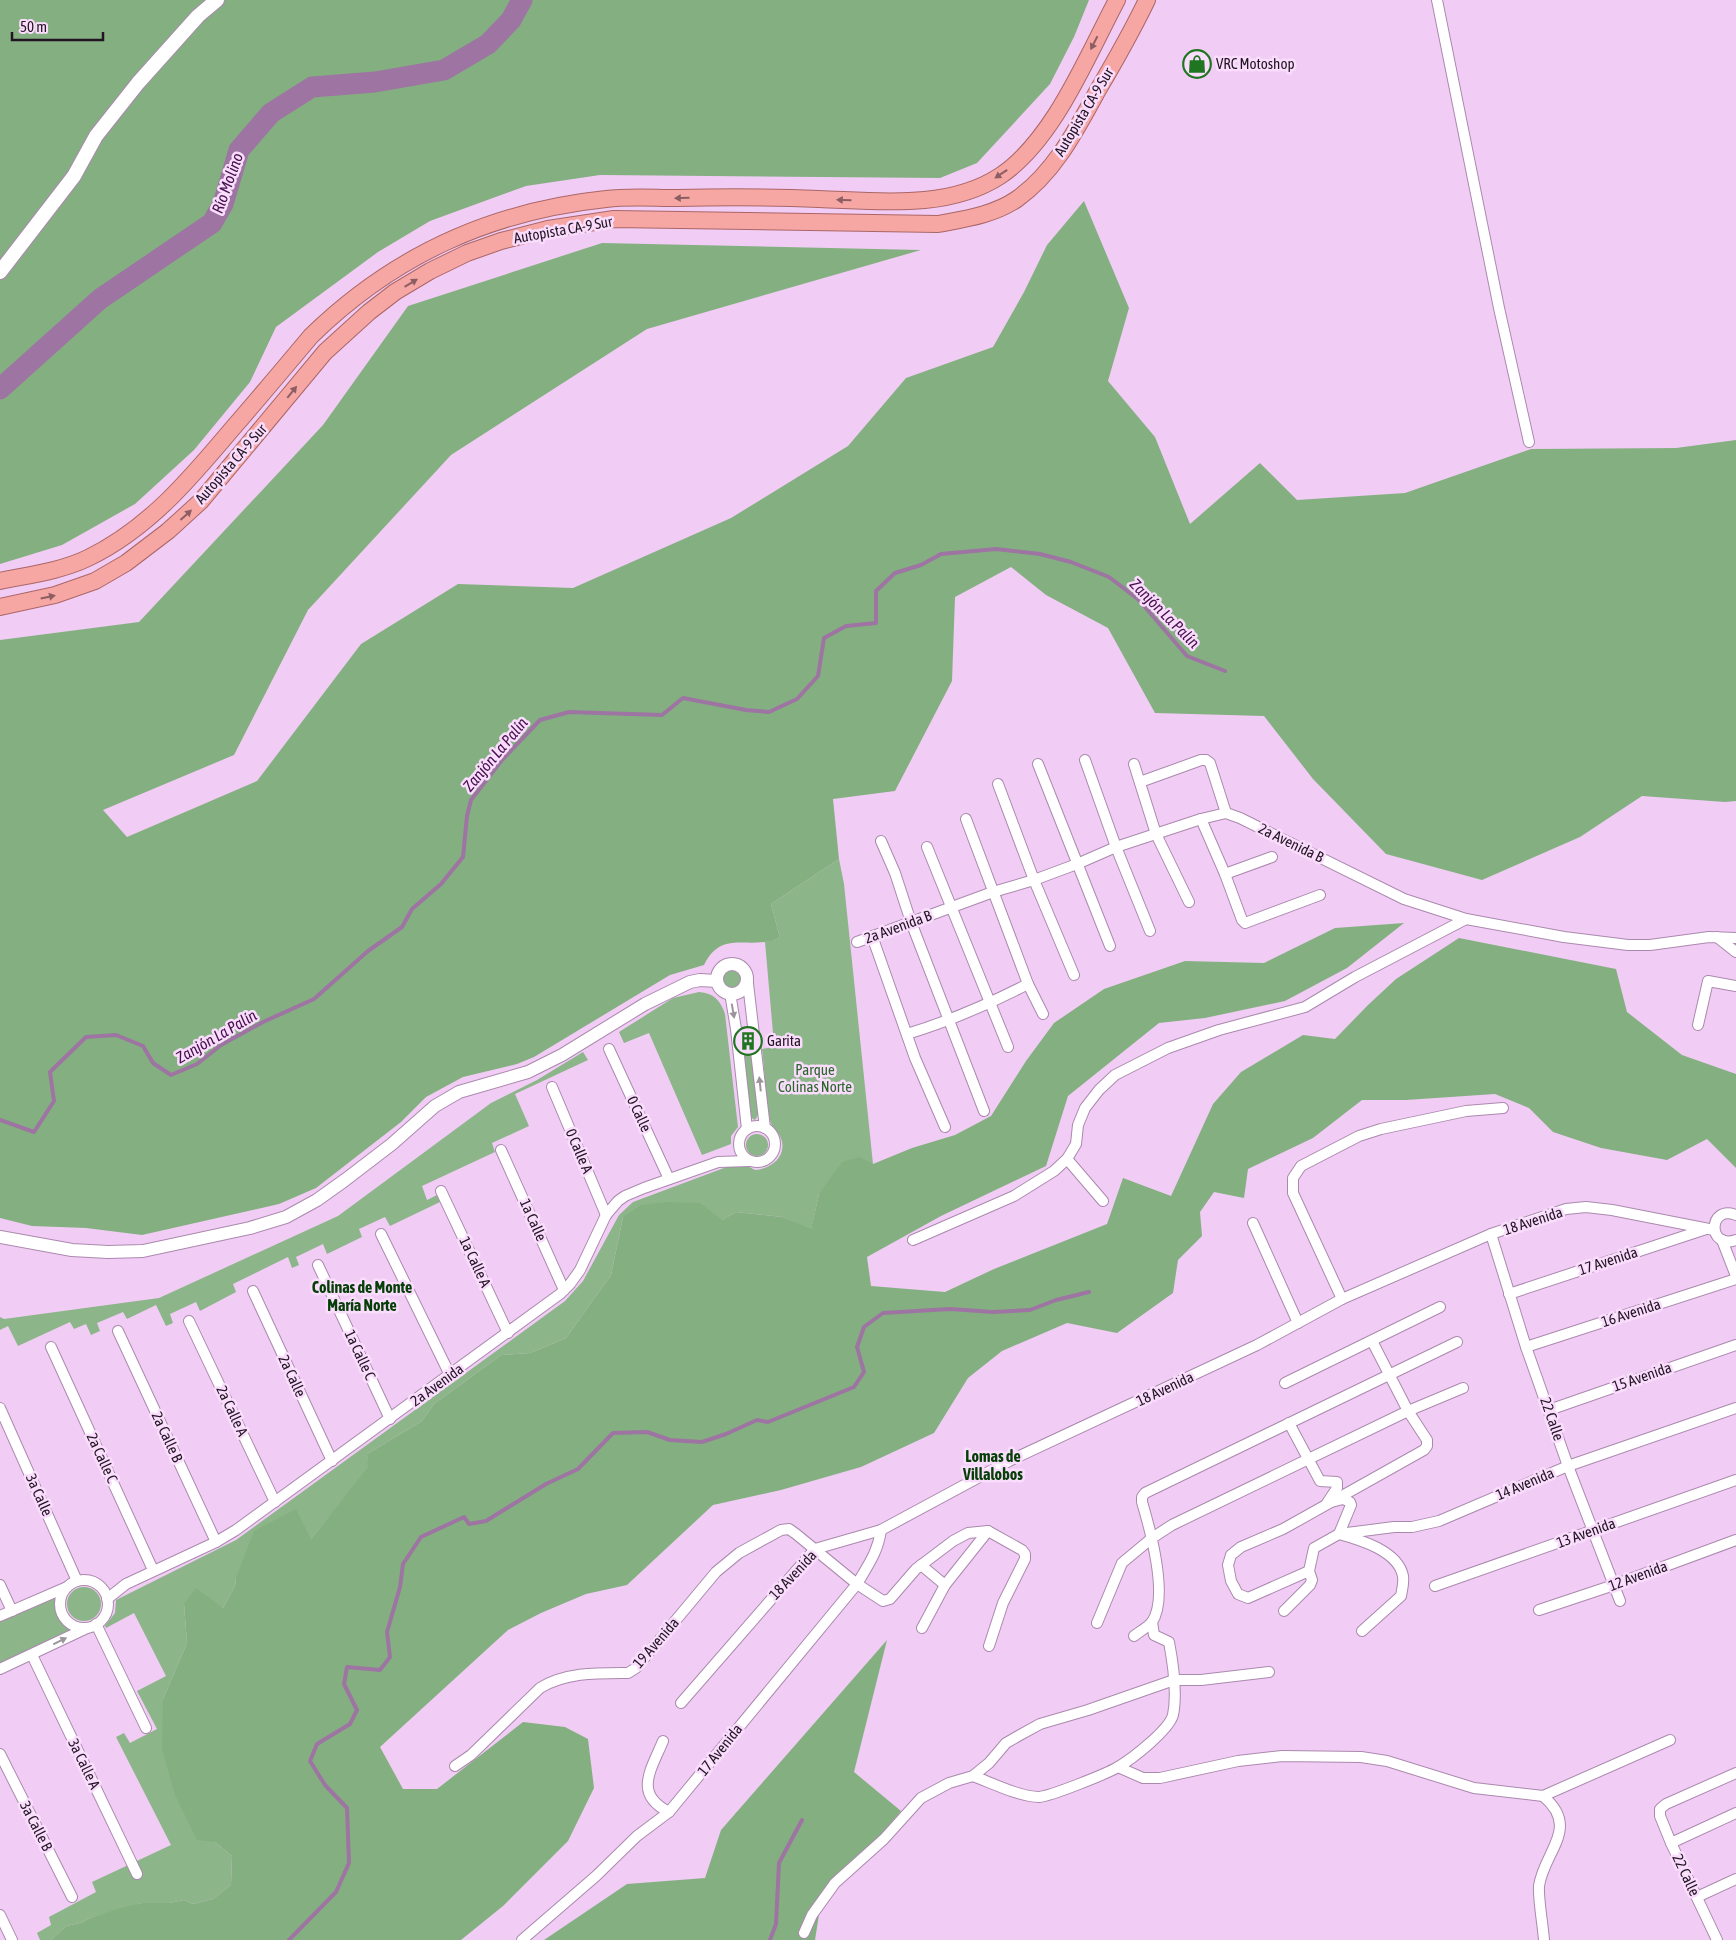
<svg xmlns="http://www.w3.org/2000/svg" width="1736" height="1940" viewBox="0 0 1736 1940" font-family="'Asap Condensed',sans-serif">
	<rect width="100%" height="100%" fill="#f1cdf5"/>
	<g fill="#8cb589">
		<path d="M 839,859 L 844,884 L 873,1164 L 819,1194 L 811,1230 L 783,1217 L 736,1212 L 722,1220 L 623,1217 L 611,1275 L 566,1338 L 530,1353 L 501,1355 L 434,1404 L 422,1421 L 367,1454 L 369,1467 L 311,1539 L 236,1578 L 235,1586 L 223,1608 L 184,1604 L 187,1643 L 163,1699 L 163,1720 L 215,1842 L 232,1856 L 231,1885 L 213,1899 L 193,1904 L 184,1900 L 169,1903 L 142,1903 L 90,1918 L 80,1923 L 66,1926 L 51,1940 L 40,1940 L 37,1933 L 51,1925 L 49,1917 L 96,1892 L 92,1882 L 171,1845 L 116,1737 L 124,1733 L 130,1743 L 157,1729 L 137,1691 L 166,1676 L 134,1613 L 106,1628 L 105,1626 L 115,1613 L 116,1600 L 236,1540 L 565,1301 L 583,1281 L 619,1215 L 633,1202 L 740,1162 L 755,1170 C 772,1169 789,1155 780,1136 C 777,1130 771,1127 770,1120 C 765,1097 765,1072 762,1049 L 768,1048 L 767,1034 L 773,1033 L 765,942 L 780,938 L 771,904 Z"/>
		<circle cx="732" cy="979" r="11"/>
		<path d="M 699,992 C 714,993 720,1000 725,1014 L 738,1127 L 731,1136 L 731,1144 L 702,1155 L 649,1033 L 624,1043 L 619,1032 L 673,998 Z"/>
		<path d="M 751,1048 L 758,1115 L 755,1120 L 750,1117 L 743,1049 Z"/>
		<path d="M 583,1052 L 588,1060 L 515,1094 L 529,1126 L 492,1143 L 495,1152 L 422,1186 L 427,1200 L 437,1195 L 440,1202 L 390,1226 L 385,1217 L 359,1229 L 362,1237 L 327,1254 L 323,1244 L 296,1257 L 299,1265 L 292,1268 L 288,1257 L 233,1284 L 236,1292 L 200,1311 L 196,1302 L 170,1314 L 173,1323 L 166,1326 L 156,1305 L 127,1319 L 123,1312 L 97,1323 L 100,1331 L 91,1335 L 86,1324 L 74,1329 L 70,1322 L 18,1346 L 8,1326 L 0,1330 L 0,1317 L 4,1319 L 159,1298 L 338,1216 L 491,1103 L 537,1080 Z"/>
		<circle cx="757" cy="1145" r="11"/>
		<circle cx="84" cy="1604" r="17"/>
		<path d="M 62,1595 C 58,1609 64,1621 78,1627 L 0,1669 L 0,1616 Z"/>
	</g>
	<g fill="#84b081">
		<path d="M 0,0 L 1089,0 L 1074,37 L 1050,84 L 977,163 L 940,178 L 600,175 L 526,186 L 430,221 L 378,252 L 276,327 L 250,382 L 194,450 L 135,504 L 62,545 L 0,564 Z"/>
		<path d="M 1084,201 L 1129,308 L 1108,381 L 1155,437 L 1190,524 L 1260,463 L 1297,500 L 1405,493 L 1531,449 L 1676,448 L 1736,440 L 1736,801 L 1725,802 L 1642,796 L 1580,837 L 1482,880 L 1386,854 L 1313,779 L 1264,716 L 1155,713 L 1108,628 L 1046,595 L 1011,567 L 955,597 L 952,681 L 895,791 L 833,799 L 839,859 L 771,904 L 780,938 C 775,939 770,942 765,942 C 739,945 719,935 704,965 L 670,975 L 534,1057 L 517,1064 L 463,1077 L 426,1097 L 401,1122 L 316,1188 L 279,1204 L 142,1235 L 86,1228 L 32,1226 L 0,1218 L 0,640 L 139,622 L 323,425 L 408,306 L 602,243 L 921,250 L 647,329 L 451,455 L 308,610 L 234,755 L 103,810 L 127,837 L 257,781 L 361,644 L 458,584 L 573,588 L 731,518 L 848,446 L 906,378 L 993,347 L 1024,292 L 1047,245 Z"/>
		<path d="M 1404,923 L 1347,968 L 1285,1001 L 1205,1018 L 1159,1023 L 1068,1096 L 1046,1166 L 941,1216 L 867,1257 L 871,1286 L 945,1292 L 994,1269 L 1107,1224 L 1123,1178 L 1171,1196 L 1213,1104 L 1241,1072 L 1303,1035 L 1335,1039 L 1368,1005 L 1396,979 L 1459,938 L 1616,969 L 1627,1012 L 1682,1055 L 1736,1074 L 1736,1168 L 1707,1139 L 1667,1160 L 1601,1148 L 1553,1132 L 1529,1108 L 1495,1094 L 1406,1100 L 1362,1100 L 1313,1138 L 1248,1169 L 1244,1198 L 1214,1192 L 1200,1212 L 1202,1236 L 1178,1260 L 1173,1293 L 1117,1333 L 1067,1323 L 1002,1351 L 968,1378 L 934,1433 L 861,1467 L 781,1490 L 713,1505 L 627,1585 L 586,1594 L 541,1613 L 508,1630 L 380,1747 L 403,1789 L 437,1789 L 523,1722 L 565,1727 L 588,1739 L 594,1788 L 568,1841 L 503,1906 L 461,1940 L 51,1940 L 66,1926 L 80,1923 L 90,1918 L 124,1907 L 142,1903 L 169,1903 L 184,1900 L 193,1904 L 213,1899 L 231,1885 L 232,1856 L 215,1842 L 197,1840 L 175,1795 L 162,1749 L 163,1699 L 187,1643 L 184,1604 L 196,1588 L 223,1608 L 235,1586 L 236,1578 L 254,1531 L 296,1509 L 311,1539 L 368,1467 L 367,1454 L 422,1421 L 434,1404 L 501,1355 L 530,1353 L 566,1338 L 611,1275 L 623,1217 L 641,1205 L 667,1202 L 700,1203 L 722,1220 L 736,1212 L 783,1217 L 811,1229 L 819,1194 L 842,1162 L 860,1157 L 873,1164 L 912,1148 L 955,1135 L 991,1116 L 1026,1061 L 1054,1023 L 1104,989 L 1185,961 L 1264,963 L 1335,928 Z"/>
		<path d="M 887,1640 L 854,1772 L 901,1811 L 862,1858 L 821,1902 L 815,1940 L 544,1940 L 627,1884 L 705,1878 L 721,1830 Z"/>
	</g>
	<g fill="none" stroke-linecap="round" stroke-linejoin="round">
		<g stroke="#9d74a2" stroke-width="4">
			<path d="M 0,1120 L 34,1132 L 54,1101 L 50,1072 L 86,1037 L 116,1035 L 143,1046 L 153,1063 L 171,1075 L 197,1064 L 221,1045 L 263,1022 L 314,999 L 368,951 L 402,927 L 412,909 L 441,884 L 463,857 L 467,816 L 471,800 L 502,760 L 540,720 L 569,712 L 662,715 L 683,698 L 746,710 L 769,712 L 797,699 L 818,676 L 824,638 L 846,626 L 876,623 L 876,591 L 895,573 L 921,565 L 941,554 L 996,549 L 1040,554 L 1071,562 L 1109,577 L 1139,600 L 1187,656 L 1225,671"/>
			<path d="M 289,1940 L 336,1892 L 349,1863 L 347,1808 L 325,1785 L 310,1761 L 317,1744 L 350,1724 L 357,1710 L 344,1684 L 347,1667 L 380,1670 L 390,1657 L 387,1632 L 400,1587 L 403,1564 L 421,1537 L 464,1517 L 469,1524 L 486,1521 L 546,1484 L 578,1469 L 613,1433 L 647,1432 L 670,1440 L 702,1442 L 726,1434 L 757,1420 L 768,1422 L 854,1387 L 864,1372 L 857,1347 L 864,1327 L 883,1313 L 950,1309 L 993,1312 L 1030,1310 L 1056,1300 L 1089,1292"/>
			<path d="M 770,1940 L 776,1924 L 779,1863 L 802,1820"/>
		</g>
		<path stroke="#9d74a2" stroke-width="21" d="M 0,389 L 100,299 L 212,223 L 223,204 L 239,150 L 271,113 L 312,87 L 375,82 L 444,70 L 488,44 L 511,20 L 522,0"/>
		<defs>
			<g id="minor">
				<path d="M 1437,0 L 1499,308 L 1529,442"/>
				<path d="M 1085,760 L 1116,847 L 1150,931"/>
				<path d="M 1038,764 L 1110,946"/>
				<path d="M 1134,764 L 1156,834 L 1189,902"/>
				<path d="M 1140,782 L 1201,760 L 1206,760 L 1210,763 L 1226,813"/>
				<path d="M 998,784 L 1034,880 L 1074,975"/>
				<path d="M 966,819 L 1028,984 L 1043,1014"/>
				<path d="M 1201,819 L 1225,874 L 1242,920 L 1245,923 L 1320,895"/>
				<path d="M 881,841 L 895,873 L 911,922 L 984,1111"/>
				<path d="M 927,847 L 1008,1047"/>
				<path d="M 1225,874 L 1272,857"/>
				<path d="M 872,936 L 915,1058 L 945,1127"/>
				<path d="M 1717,937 L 1736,952"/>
				<path d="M 857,942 L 993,892 L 1034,880 L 1077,864 L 1116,847 L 1201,819 L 1226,813 L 1240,818 L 1404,899 L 1466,919 L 1564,937 L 1628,945 L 1650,945 L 1709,937 L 1736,938"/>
				<path d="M 747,975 L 765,1128"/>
				<path d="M 730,993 L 736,1029 L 747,1129"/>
				<path d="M 1698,1025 L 1708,981 L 1736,986"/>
				<path d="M 907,1034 C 950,1021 989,1004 1028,984"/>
				<path d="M 609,1049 L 669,1179"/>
				<path d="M 552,1087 L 606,1215"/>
				<circle cx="757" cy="1144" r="18"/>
				<path d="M 501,1150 L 564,1290"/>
				<path d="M 1067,1159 L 1103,1201"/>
				<path d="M 441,1191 L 508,1333"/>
				<path d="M 1736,1215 C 1708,1204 1707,1250 1736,1240"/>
				<path d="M 1253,1223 L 1298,1323"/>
				<path d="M 381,1234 L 450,1375"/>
				<path d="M 1491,1234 L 1526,1347 L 1568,1466 L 1620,1601"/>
				<path d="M 913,1240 L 1014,1196 L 1054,1171 L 1067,1159 L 1076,1144 L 1078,1125 L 1085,1108 L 1099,1090 L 1115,1075 L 1168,1048 L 1219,1030 L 1305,1007 L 1355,977 L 1466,919"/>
				<path d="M 1722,1240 L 1736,1276"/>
				<path d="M 318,1265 L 390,1419"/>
				<path d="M 253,1291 L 332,1461"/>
				<path d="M 1509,1294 L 1706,1229"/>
				<path d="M 1342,1299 L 1293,1193 L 1293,1178 L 1301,1166 L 1359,1136 L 1381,1129 L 1466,1111 L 1503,1108"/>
				<path d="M 189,1321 L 275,1502"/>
				<path d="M 118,1331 L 216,1542"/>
				<path d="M 51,1347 L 153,1570"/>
				<path d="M 1526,1347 L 1736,1279"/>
				<path d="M 1285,1383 L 1440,1307"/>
				<path d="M 0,1408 L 77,1581"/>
				<path d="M 1549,1410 L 1736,1345"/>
				<path d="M 1289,1423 L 1320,1481 L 1337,1482 L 1337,1488 L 1327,1503 L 1343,1499 L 1350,1502 L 1351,1505 L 1339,1534 C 1361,1540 1398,1551 1403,1576 C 1404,1583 1402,1590 1401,1596 L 1362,1631"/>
				<path d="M 921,1565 L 945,1585"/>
				<path d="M 1309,1571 L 1248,1598 L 1238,1594 L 1231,1581 L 1228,1565 L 1231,1555 L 1241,1547 L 1283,1529 L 1424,1450 L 1427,1446 L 1427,1440 L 1408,1411 L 1372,1341"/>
				<circle cx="84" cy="1604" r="24"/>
				<path d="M 0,1585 L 12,1611"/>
				<path d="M 1435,1586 L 1736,1480"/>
				<path d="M 107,1599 L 126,1584 L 216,1542 L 236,1530 L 560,1294 L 570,1284 L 580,1270 L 606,1215 L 618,1201 L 625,1196 L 644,1188 L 718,1162 L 749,1161"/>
				<path d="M 1539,1610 L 1614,1585 L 1736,1540"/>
				<path d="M 1284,1611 L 1310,1585 L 1312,1580 L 1309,1571 L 1314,1548 L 1339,1534 L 1394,1527 L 1412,1527 L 1439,1521 L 1568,1466 L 1736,1408"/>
				<path d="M 0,1616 L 67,1587"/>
				<path d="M 1097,1623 L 1122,1563 L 1152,1538 L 1172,1525 L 1408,1411 L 1463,1388"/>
				<path d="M 96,1624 L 146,1728"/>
				<path d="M 922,1628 L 945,1585 L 988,1531"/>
				<path d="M 1134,1636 C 1139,1632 1148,1627 1152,1622 C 1169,1597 1150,1529 1142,1502 L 1142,1497 L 1145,1493 L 1457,1342"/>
				<path d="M 32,1655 L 137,1874"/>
				<path d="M 0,1669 L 87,1628"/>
				<path d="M 681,1703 L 815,1549 L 881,1530 L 1009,1461 L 1257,1345 L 1342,1299 L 1491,1234 L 1566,1209 L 1586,1207 L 1612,1210 L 1714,1230"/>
				<path d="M 663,1741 C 651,1770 633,1794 669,1812"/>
				<path d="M 0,1754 L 72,1897"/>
				<path d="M 455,1766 L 471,1755 L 540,1688 C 566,1672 598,1673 628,1673 L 636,1668 L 716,1572 L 739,1553 L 781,1530 L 789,1529 L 796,1534 L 857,1584 L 883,1601 L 890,1599 L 916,1569 L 953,1541 L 968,1533 L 988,1531 L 1022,1550 L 1025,1554 L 1025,1559 L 1003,1603 L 989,1646"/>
				<path d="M 1118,1767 L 1143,1778 L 1160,1778 L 1238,1761 L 1282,1756 L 1361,1757 L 1387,1761 L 1474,1788 L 1543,1796 L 1670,1740"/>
				<path d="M 973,1776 C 992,1783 1020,1797 1039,1797 C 1051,1796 1106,1774 1118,1767 C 1132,1759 1169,1730 1173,1715 C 1177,1695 1173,1663 1169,1642 L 1154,1635 L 1152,1622"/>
				<path d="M 1543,1796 C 1581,1828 1544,1851 1539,1886 C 1538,1898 1543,1926 1544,1940"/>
				<path d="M 1671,1843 L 1736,1813"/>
				<path d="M 1697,1897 L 1736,1879"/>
				<path d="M 0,1915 L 12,1940"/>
				<path d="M 804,1933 L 812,1915 L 835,1883 L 884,1839 L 921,1798 L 949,1783 L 973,1776 L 989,1763 L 1006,1743 L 1020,1735 L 1040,1724 L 1088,1710 L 1174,1680 L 1201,1680 L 1269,1672"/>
				<path d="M 522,1940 L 596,1876 L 637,1836 L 669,1812 L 857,1584 C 868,1565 878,1552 881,1530"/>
				<path d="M 1717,1940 L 1671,1843 L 1660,1816 L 1660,1809 L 1666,1804 L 1736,1773"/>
			</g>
			<g id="tertiary">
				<circle cx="732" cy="979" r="15"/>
				<path d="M 0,1237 L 72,1250 L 108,1252 L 143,1251 L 250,1228 L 286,1217 L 317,1200 L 345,1180 L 392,1144 L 435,1106 L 459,1092 L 528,1072 L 562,1055 L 645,1004 L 690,982 L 700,980 L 717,981"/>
			</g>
			<path id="secondary" d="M 0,272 L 74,176 L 96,136 L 138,83 L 198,16 L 217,0"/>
			<g id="trunk">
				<path d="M 0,581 C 29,575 61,571 88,558 C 148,529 190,479 232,429 C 259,398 285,367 311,336 C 394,255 491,211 606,199 C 629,196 654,198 677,198 C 725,197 772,197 819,199 C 878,201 948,210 1000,176 C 1054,140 1087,56 1117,0"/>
				<path d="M 0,607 L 55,595 L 95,581 L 126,563 L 168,531 L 201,501 L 325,352 L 369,312 L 395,292 L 430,271 L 467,253 L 501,241 L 548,229 L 614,219 L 938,224 C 964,219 994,215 1017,199 C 1055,172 1076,130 1098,90 C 1115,61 1132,31 1147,0"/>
			</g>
		</defs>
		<use href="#minor" stroke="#ab89ae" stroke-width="12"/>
		<use href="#tertiary" stroke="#ab89ae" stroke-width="14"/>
		<use href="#secondary" stroke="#ab89ae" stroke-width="16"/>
		<use href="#trunk" stroke="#aa6667" stroke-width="18"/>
		<use href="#minor" stroke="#fff" stroke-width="10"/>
		<use href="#tertiary" stroke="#fff" stroke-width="12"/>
		<use href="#secondary" stroke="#fff" stroke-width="14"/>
		<use href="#trunk" stroke="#f6a7a3" stroke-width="16"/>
	</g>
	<defs><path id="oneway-solid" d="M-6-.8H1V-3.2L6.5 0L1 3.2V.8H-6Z" transform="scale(1.25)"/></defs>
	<g fill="#8c5e63">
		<use href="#oneway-solid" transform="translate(1094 43) rotate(117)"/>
		<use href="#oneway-solid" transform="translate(1001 174) rotate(146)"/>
		<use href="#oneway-solid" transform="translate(682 198) rotate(179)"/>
		<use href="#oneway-solid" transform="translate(844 200) rotate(-178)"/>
		<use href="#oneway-solid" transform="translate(411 283) rotate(-31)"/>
		<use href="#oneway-solid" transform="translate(292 392) rotate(-51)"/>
		<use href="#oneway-solid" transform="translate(186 515) rotate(-42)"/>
		<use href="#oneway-solid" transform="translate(48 597) rotate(-12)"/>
	</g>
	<g fill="#9c969c">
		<use href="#oneway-solid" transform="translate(733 1011) rotate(80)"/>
		<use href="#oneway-solid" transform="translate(760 1084) rotate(-96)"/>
		<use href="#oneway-solid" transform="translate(60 1641) rotate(-26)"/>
	</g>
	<defs>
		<symbol id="shop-ring" viewBox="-11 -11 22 22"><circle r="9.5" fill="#faddfd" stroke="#207521" stroke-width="1.5"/><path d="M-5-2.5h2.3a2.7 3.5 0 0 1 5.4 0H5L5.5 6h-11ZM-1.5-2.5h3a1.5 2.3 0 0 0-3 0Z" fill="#207521"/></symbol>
		<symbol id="building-ring" viewBox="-11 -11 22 22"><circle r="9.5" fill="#faddfd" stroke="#207521" stroke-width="1.5"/><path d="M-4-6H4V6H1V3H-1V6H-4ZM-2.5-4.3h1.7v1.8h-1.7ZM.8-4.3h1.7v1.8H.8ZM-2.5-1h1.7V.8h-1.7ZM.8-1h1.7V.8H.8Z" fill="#207521"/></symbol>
	</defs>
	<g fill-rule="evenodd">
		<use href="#shop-ring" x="1181" y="48" width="32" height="32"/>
		<use href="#building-ring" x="732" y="1025" width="32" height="32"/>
	</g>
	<g text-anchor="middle" stroke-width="5" stroke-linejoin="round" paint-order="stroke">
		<g font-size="15" fill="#221523" stroke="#faddfd" text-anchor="start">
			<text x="1216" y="69">VRC Motoshop</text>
			<text x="767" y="1046">Garita</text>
		</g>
		<g font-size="15" fill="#221523" stroke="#faddfd">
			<text transform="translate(1084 112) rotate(-59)" y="5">Autopista CA-9 Sur</text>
			<text transform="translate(563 230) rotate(-10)" y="5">Autopista CA-9 Sur</text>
			<text transform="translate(231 464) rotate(-49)" y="5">Autopista CA-9 Sur</text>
			<text transform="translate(1291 843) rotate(26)" y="5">2a Avenida B</text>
			<text transform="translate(898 927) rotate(-20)" y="5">2a Avenida B</text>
			<text transform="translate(639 1114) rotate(65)" y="5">0 Calle</text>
			<text transform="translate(579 1151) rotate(67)" y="5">0 Calle A</text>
			<text transform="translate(533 1220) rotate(66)" y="5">1a Calle</text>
			<text transform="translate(1533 1221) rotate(-18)" y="5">18 Avenida</text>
			<text transform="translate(1608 1261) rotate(-18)" y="5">17 Avenida</text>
			<text transform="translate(475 1262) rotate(65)" y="5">1a Calle A</text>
			<text transform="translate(1631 1313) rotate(-18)" y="5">16 Avenida</text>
			<text transform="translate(360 1355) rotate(65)" y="5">1a Calle C</text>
			<text transform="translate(292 1376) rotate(65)" y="5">2a Calle</text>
			<text transform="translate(1642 1377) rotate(-19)" y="5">15 Avenida</text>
			<text transform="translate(437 1385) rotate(-36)" y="5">2a Avenida</text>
			<text transform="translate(1165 1389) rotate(-25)" y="5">18 Avenida</text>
			<text transform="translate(232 1411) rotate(65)" y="5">2a Calle A</text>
			<text transform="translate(1552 1419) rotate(71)" y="5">22 Calle</text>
			<text transform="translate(167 1437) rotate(65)" y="5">2a Calle B</text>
			<text transform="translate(102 1458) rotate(65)" y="5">2a Calle C</text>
			<text transform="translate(1525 1484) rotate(-23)" y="5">14 Avenida</text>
			<text transform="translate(39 1495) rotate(66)" y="5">3a Calle</text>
			<text transform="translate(1586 1533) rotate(-20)" y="5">13 Avenida</text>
			<text transform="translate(793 1575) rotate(-47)" y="5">18 Avenida</text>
			<text transform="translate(1638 1576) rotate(-20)" y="5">12 Avenida</text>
			<text transform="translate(656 1643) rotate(-49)" y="5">19 Avenida</text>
			<text transform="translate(720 1750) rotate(-51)" y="5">17 Avenida</text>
			<text transform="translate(84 1764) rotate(64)" y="5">3a Calle A</text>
			<text transform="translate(36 1826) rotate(63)" y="5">3a Calle B</text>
			<text transform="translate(1686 1875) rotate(65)" y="5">22 Calle</text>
		</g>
		<g font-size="15" fill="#296628" stroke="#faddfd">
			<text x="815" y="1075">Parque<tspan x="815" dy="17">Colinas Norte</tspan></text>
		</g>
		<g font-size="16" font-style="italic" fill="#45104b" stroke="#faddfd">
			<text transform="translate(227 183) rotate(-70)" y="6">Río Molino</text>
			<text transform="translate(1165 613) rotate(45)" y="6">Zanjón La Palín</text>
			<text transform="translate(495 754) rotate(-50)" y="6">Zanjón La Palín</text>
			<text transform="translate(216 1036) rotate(-30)" y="6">Zanjón La Palín</text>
		</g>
		<g font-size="16" font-weight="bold" fill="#063e07" stroke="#faddfd">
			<text x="362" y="1293">Colinas de Monte<tspan x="362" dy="18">María Norte</tspan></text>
			<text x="993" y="1462">Lomas de<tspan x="993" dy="18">Villalobos</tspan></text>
		</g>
	</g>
	<path d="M12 32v8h91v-8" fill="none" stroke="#221523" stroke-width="2.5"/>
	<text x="20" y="32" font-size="15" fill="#221523" stroke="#faddfd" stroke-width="4" paint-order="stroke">50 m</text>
</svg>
